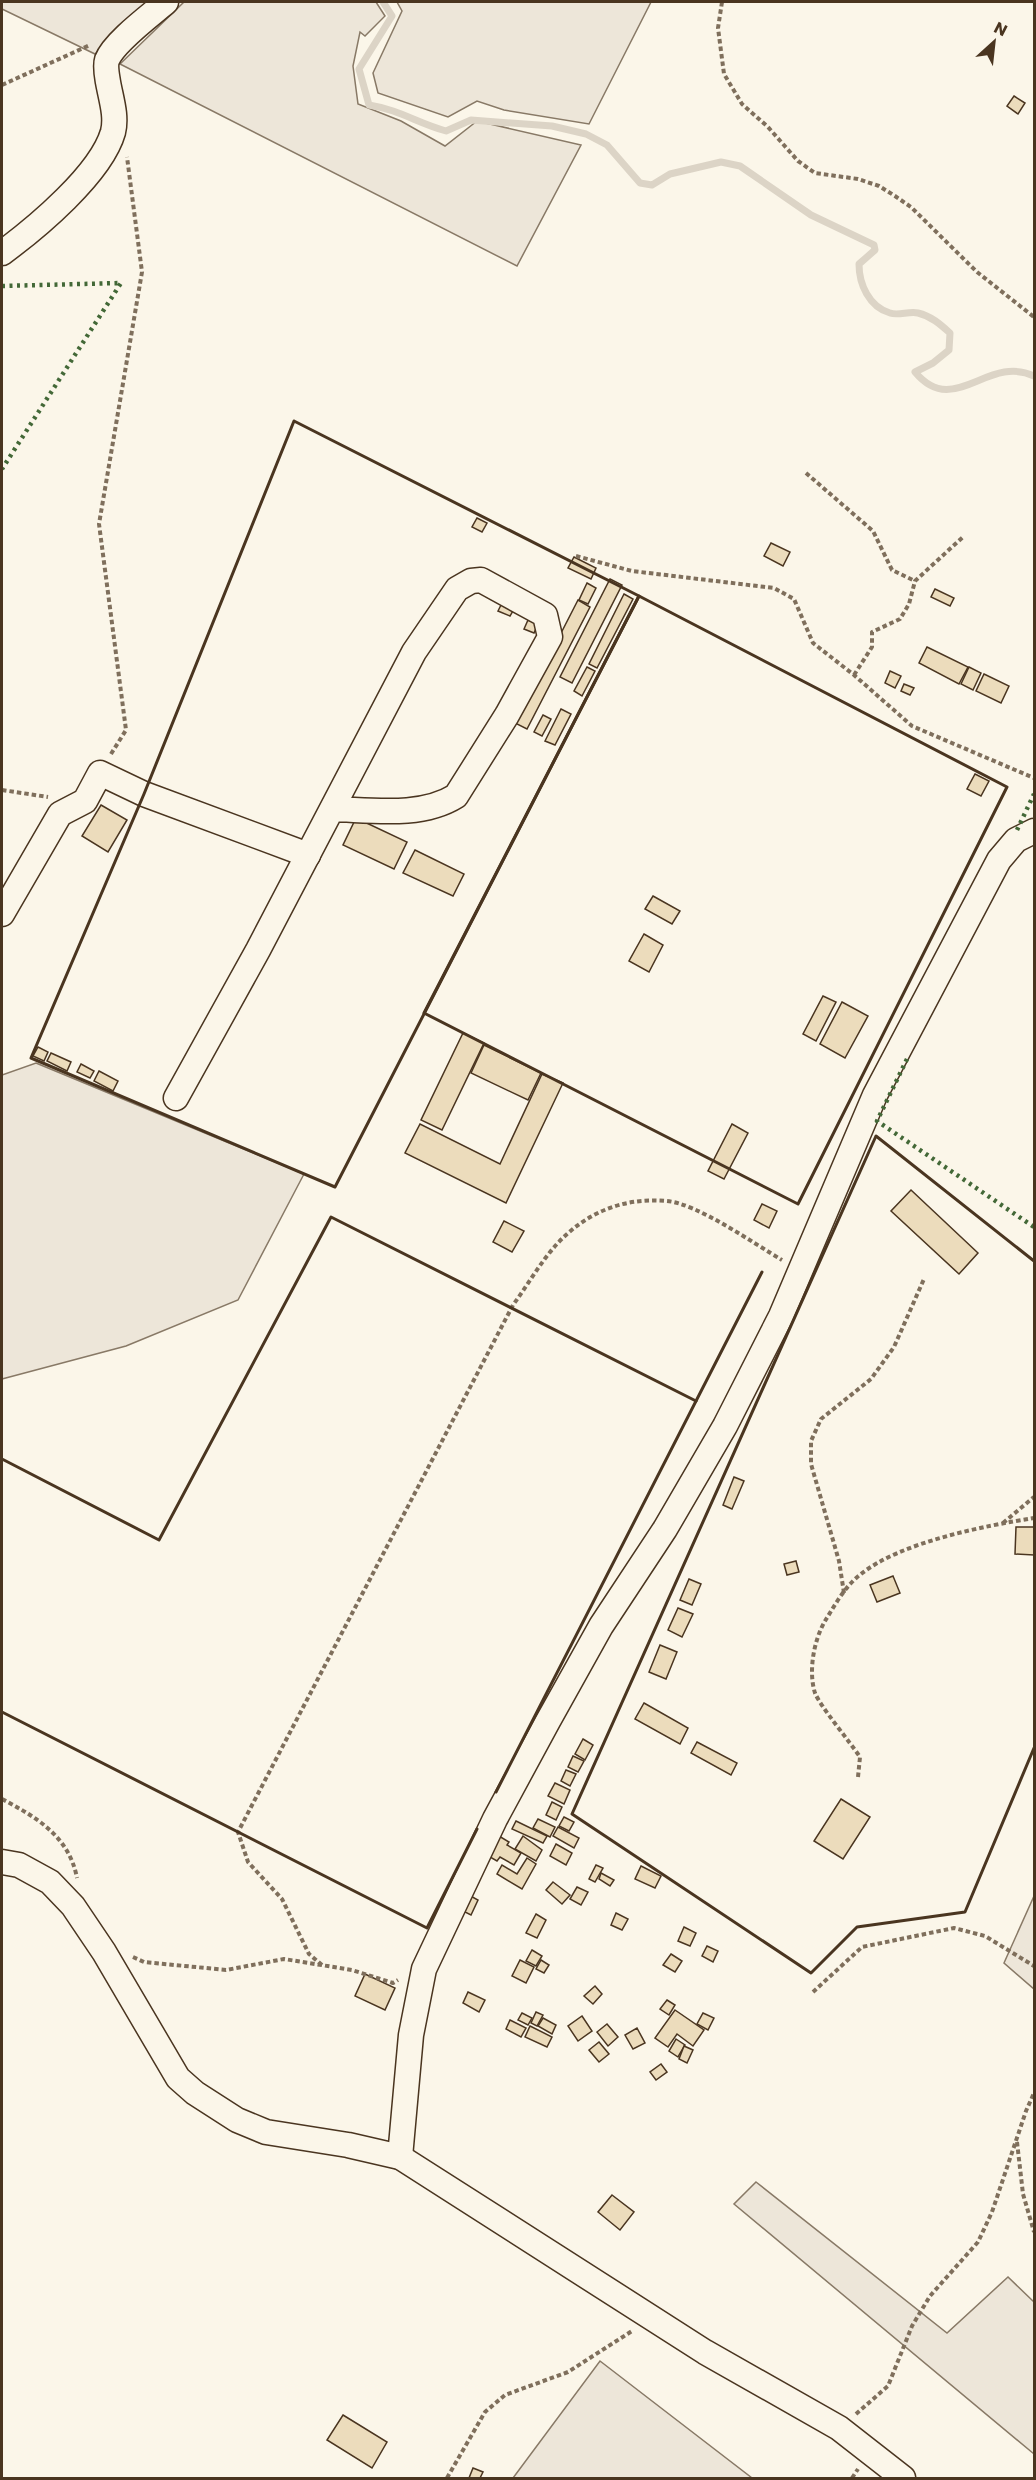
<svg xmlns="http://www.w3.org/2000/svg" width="1036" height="2480" viewBox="0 0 1036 2480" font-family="Poppins,sans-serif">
	<rect width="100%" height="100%" fill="#fbf6e9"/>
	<g fill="#ede6d9" stroke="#887966" stroke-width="1.5">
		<path d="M 2,2 L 152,2 L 95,54 L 2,9 Z"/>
		<path d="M 184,2 L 376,2 L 385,16 L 365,36 L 360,32 L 353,66 L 358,104 L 401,121 L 445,146 L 477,121 L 581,145 L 517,266 L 120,64 Z"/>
		<path d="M 397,2 L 651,2 L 589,124 L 504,110 L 477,101 L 448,117 L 378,93 L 373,73 L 402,11 Z"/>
		<path d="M 36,1063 L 304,1174 L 238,1300 L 126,1346 L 2,1379 L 2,1075 Z"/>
		<path d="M 1034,1896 L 1034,1989 L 1004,1963 Z"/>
		<path d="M 756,2182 L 947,2333 L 1008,2277 L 1034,2302 L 1034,2454 L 734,2204 Z"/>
		<path d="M 600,2361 L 752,2478 L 513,2478 Z"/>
	</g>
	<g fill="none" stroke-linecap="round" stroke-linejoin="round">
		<path stroke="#dcd4c6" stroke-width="7" d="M 383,2 L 392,16 L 359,69 L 369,105 C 400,110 417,123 446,131 L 471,120 L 552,126 L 586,134 L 607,145 L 640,183 L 652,185 L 670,174 L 721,162 L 740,166 L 811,215 L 874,245 L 875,250 L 859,264 C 859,284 869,307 890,313 C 898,316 909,311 918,313 C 931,316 940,324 950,333 L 949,350 L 933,363 L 915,372 C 954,419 987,354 1034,376"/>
	</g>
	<g fill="#ecdcbc" stroke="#4a3520" stroke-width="1.5">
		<path d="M 1014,96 L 1025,103 L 1018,114 L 1007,106 Z"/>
		<path d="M 477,518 L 487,523 L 482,532 L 472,527 Z"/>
		<path d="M 771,543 L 790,552 L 783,566 L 764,556 Z"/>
		<path d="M 574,557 L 596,568 L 591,579 L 568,568 Z"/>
		<path d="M 610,579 L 622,585 L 572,683 L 560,677 Z"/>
		<path d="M 587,583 L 596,588 L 588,604 L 579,600 Z"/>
		<path d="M 935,589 L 954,598 L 950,606 L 931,597 Z"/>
		<path d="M 624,594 L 633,599 L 597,668 L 589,664 Z"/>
		<path d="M 578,600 L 590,607 L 527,729 L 515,723 Z"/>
		<path d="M 502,603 L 514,609 L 510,616 L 498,611 Z"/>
		<path d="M 528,620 L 538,624 L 534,633 L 524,629 Z"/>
		<path d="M 927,647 L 968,667 L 959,684 L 919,663 Z"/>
		<path d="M 587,667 L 595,671 L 582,696 L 574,691 Z"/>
		<path d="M 969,667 L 981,673 L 973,690 L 961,684 Z"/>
		<path d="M 890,671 L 901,676 L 895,688 L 885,683 Z"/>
		<path d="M 984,674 L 1009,686 L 1001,703 L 976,691 Z"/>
		<path d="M 904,684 L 914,688 L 910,695 L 901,691 Z"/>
		<path d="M 561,709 L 571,714 L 555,745 L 545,741 Z"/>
		<path d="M 543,715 L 551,719 L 542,736 L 534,732 Z"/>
		<path d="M 975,774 L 989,781 L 981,796 L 967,789 Z"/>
		<path d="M 101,805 L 127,820 L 108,852 L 82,836 Z"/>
		<path d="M 356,818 L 407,842 L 394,869 L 343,845 Z"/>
		<path d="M 415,850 L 464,874 L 453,896 L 403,873 Z"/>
		<path d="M 653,896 L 680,911 L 672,924 L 645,909 Z"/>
		<path d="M 644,934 L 663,945 L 649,972 L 629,961 Z"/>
		<path d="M 823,996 L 836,1002 L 816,1041 L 803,1034 Z"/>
		<path d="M 842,1002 L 868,1016 L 845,1058 L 820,1044 Z"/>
		<path d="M 463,1033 L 484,1043 L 442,1130 L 421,1120 Z"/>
		<path d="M 484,1045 L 541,1073 L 528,1100 L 471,1073 Z"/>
		<path d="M 38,1047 L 48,1052 L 44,1061 L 33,1056 Z"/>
		<path d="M 51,1053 L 71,1062 L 67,1071 L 47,1061 Z"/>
		<path d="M 81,1064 L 94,1071 L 90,1078 L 77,1072 Z"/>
		<path d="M 99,1071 L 118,1081 L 113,1091 L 94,1081 Z"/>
		<path d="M 542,1074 L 563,1083 L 506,1203 L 405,1153 L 420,1124 L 500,1164 Z"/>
		<path d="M 732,1124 L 748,1133 L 724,1179 L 708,1171 Z"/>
		<path d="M 911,1190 L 978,1253 L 959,1274 L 891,1211 Z"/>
		<path d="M 762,1204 L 777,1211 L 769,1228 L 754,1220 Z"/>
		<path d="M 504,1221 L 524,1231 L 512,1252 L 493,1242 Z"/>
		<path d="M 734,1477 L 744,1481 L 732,1509 L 723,1505 Z"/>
		<path d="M 1016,1527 L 1034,1527 L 1034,1555 L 1015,1554 Z"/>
		<path d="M 796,1561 L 799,1572 L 787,1575 L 784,1564 Z"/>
		<path d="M 893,1576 L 900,1593 L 877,1602 L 870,1585 Z"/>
		<path d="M 689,1579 L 701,1584 L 692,1605 L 680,1600 Z"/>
		<path d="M 678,1608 L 693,1614 L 682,1637 L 668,1630 Z"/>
		<path d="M 660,1645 L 677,1652 L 666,1679 L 649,1672 Z"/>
		<path d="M 644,1703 L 688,1728 L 680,1744 L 635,1719 Z"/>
		<path d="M 583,1739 L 593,1745 L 585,1760 L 575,1754 Z"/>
		<path d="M 697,1742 L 737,1763 L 731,1775 L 691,1753 Z"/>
		<path d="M 573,1756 L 584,1761 L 578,1772 L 568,1767 Z"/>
		<path d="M 566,1770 L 576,1774 L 570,1786 L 561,1781 Z"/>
		<path d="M 555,1783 L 570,1790 L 564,1804 L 548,1796 Z"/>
		<path d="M 841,1799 L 870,1817 L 843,1859 L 814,1841 Z"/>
		<path d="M 552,1802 L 562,1807 L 556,1820 L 546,1815 Z"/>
		<path d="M 564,1817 L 574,1822 L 569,1831 L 559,1826 Z"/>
		<path d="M 538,1819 L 555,1827 L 550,1837 L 533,1828 Z"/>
		<path d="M 516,1821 L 547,1836 L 543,1843 L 512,1829 Z"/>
		<path d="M 558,1827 L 579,1838 L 574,1848 L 553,1836 Z"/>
		<path d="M 494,1833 L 509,1842 L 507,1845 L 521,1853 L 514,1865 L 500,1857 L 497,1861 L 483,1853 Z"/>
		<path d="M 523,1836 L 542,1850 L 536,1861 L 515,1849 Z"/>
		<path d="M 556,1844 L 572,1853 L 566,1865 L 550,1856 Z"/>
		<path d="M 527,1858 L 536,1864 L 522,1889 L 497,1874 L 502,1865 L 517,1874 Z"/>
		<path d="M 596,1865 L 603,1868 L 595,1882 L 589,1879 Z"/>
		<path d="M 641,1866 L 661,1876 L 655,1888 L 635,1879 Z"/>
		<path d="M 601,1873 L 614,1880 L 610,1886 L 599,1879 Z"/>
		<path d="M 553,1882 L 570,1895 L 562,1904 L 546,1890 Z"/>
		<path d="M 577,1887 L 588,1892 L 581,1905 L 570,1899 Z"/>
		<path d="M 467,1894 L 478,1900 L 471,1915 L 459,1909 Z"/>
		<path d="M 616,1913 L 628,1919 L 622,1930 L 611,1925 Z"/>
		<path d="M 536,1914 L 546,1920 L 537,1938 L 526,1933 Z"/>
		<path d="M 684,1927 L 696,1933 L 690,1946 L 678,1941 Z"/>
		<path d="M 707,1946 L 718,1951 L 713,1962 L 702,1956 Z"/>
		<path d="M 532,1950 L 542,1956 L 536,1966 L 526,1961 Z"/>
		<path d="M 671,1954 L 682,1961 L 675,1972 L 663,1965 Z"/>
		<path d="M 520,1960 L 534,1967 L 526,1983 L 512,1976 Z"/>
		<path d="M 541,1960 L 549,1965 L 544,1973 L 536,1969 Z"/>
		<path d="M 365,1974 L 395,1988 L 385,2010 L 355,1996 Z"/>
		<path d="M 595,1986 L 602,1994 L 593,2004 L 584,1996 Z"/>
		<path d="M 468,1992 L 485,2000 L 479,2012 L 463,2003 Z"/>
		<path d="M 667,2000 L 675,2005 L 669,2015 L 660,2009 Z"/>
		<path d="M 675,2010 L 704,2030 L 693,2046 L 677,2034 L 668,2047 L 655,2038 Z"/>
		<path d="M 536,2012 L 543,2015 L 537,2026 L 531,2023 Z"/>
		<path d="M 522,2013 L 532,2018 L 528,2025 L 518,2020 Z"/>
		<path d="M 703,2013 L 714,2018 L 708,2030 L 697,2024 Z"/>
		<path d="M 582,2016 L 592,2031 L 578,2041 L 568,2026 Z"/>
		<path d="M 543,2018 L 556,2025 L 552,2034 L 538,2026 Z"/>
		<path d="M 510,2020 L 526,2028 L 521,2037 L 506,2029 Z"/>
		<path d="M 607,2024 L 618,2037 L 608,2046 L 597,2032 Z"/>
		<path d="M 530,2026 L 552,2037 L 547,2047 L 525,2037 Z"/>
		<path d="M 637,2028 L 645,2043 L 633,2049 L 625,2035 Z"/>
		<path d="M 676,2039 L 685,2045 L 678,2057 L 669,2051 Z"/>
		<path d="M 599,2042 L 609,2054 L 599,2062 L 589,2050 Z"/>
		<path d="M 684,2046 L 693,2050 L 687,2063 L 679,2059 Z"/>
		<path d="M 661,2064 L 667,2072 L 656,2080 L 650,2072 Z"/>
		<path d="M 612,2195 L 634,2212 L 620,2230 L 598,2212 Z"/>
		<path d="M 343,2415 L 387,2442 L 372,2468 L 327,2440 Z"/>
		<path d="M 473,2468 L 483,2472 L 480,2478 L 469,2478 Z"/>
	</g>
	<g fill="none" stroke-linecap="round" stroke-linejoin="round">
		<defs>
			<g id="minor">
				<path d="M 2,253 C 36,228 101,174 113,132 C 117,116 111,99 108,82 C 107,76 105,66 107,60 C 114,42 151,15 166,2"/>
				<path d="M 2,914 L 60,814 L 85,801 L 100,773 L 144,794 L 308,855"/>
				<path d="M 176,1098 L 258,950 L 414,652 L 457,589 L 471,581 L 481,580 L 545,615 L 550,637 L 507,715 L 456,796 C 421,818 371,810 332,809"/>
				<path d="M 2,1862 L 19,1865 L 50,1882 L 73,1906 L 104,1952 L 178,2078 L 195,2093 L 237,2120 L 266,2132 L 348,2145 L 400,2157 L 705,2352 L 839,2428 L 903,2478"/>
				<path d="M 400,2157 L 411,2035 L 424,1969 L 495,1819 L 548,1721 L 601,1626 L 665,1529 L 725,1426 L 781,1316 L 875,1095 L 999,860 L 1016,840 L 1034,831"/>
			</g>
		</defs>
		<use href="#minor" stroke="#4a3520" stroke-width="27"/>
		<g stroke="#7f6f5c" stroke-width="4" stroke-dasharray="4.5 3" stroke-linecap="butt">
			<path d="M 722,2 L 718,28 L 724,74 L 742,104 L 768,127 L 798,161 L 815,173 L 858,179 L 879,186 L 895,196 L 911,207 L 977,272 L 1034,317"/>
			<path d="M 2,85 L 90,45"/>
			<path d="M 806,473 L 873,531 L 892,570 L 915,581"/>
			<path d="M 576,556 L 632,571 L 774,588 L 794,599 L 813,643 L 854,675 L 912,726 L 1034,778"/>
			<path d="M 854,675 L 872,647 L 872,632 L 900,619 L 909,604 L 915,581 L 964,536"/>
			<path d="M 111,754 L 126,730 L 99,524 L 142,272 L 127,157"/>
			<path d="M 2,790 L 48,797"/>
			<path d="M 1003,1523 L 1034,1497"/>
			<path d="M 844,1593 L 839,1561 L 811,1464 L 811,1441 L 821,1419 L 871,1379 L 894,1347 L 924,1279"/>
			<path d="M 858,1777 L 860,1757 C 850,1742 820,1706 815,1693 C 808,1671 814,1640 825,1621 C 835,1605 845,1586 861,1574 C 901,1542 984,1526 1034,1518"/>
			<path d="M 2,1799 C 36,1817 69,1836 77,1878"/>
			<path d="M 133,1957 L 144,1962 L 226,1970 L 284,1959 L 352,1970 L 393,1983 L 398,1980"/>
			<path d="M 322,1965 L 309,1954 L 282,1899 L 248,1862 L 238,1832 L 513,1305 C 527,1286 540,1263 556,1245 C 585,1213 623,1197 667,1201 C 698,1204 753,1243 782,1260"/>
			<path d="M 813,1992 L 862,1947 L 954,1928 L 985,1936 L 1034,1966"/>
			<path d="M 1017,2142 L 1023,2194 L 1034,2232"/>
			<path d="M 856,2414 L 888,2386 L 912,2326 L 930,2296 L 978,2242 L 992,2212 L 1026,2111 L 1034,2093"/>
			<path d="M 447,2478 L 485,2412 L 505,2395 L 568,2372 L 632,2331"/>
			<path d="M 852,2478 L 858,2469"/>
		</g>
		<use href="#minor" stroke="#fbf6e9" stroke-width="24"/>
		<g stroke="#436837" stroke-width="4.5" stroke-dasharray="3 4.5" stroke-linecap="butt">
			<path d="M 2,286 L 121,283 L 2,469"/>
			<path d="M 1017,830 L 1034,794"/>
			<path d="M 907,1059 L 877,1121 L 1034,1227"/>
		</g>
		<g stroke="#4a3520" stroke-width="3">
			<path d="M 294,421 L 639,596 L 335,1187 L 31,1058 L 144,794 Z"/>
			<path d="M 639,596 L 1007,787 L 798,1204 L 424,1013 Z"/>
			<path d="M 1034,1261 L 876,1136 L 572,1814 L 811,1973 L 857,1927 L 965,1912 L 1034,1748"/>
			<path d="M 2,1459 L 159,1540 L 331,1217 L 696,1401"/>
			<path d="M 2,1712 L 427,1928 L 477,1829"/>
			<path d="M 496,1792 L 762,1272"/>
		</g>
	</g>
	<rect width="1036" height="2480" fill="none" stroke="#4a3520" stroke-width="6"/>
	<g transform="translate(994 42) rotate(27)" stroke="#fbf6e9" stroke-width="4.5" paint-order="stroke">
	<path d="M0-4.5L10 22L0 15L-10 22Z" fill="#4a3520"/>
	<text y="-9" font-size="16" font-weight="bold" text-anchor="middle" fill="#4a3520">N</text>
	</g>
</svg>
